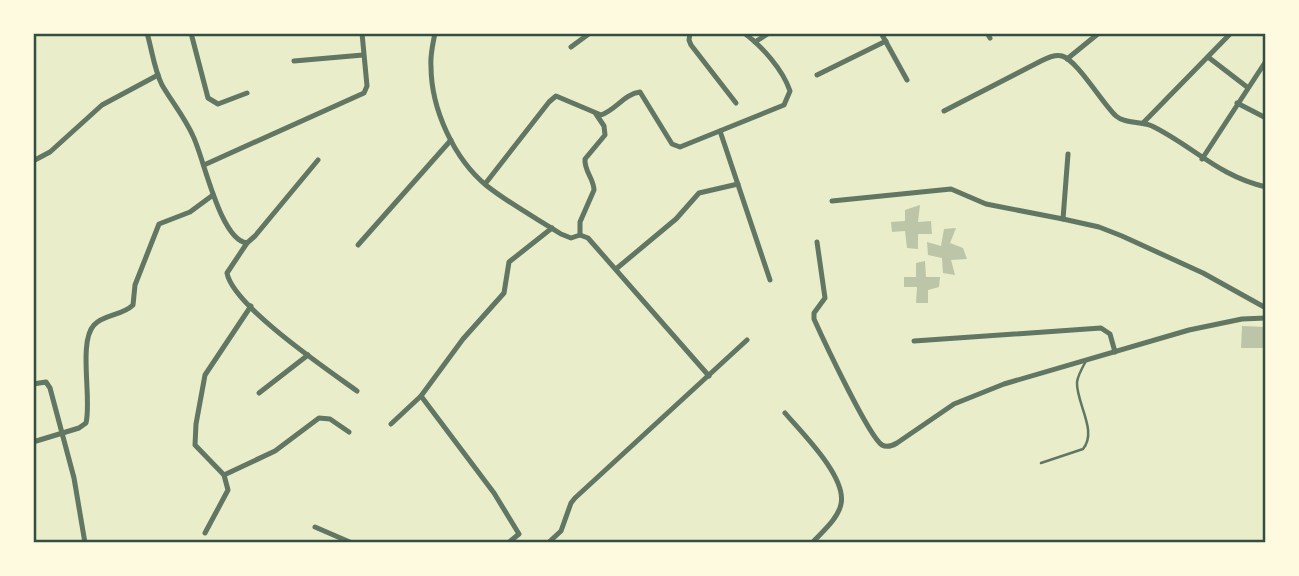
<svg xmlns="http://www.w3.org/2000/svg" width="1299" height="576" viewBox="0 0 1299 576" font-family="Rubik,sans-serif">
	<rect width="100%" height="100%" fill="#e9edc9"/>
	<g fill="#bcc5a7">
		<path d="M 920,205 L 918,222 L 931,221 L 932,234 L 918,234 L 918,249 L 907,248 L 905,231 L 892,232 L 891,222 L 905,221 L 905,210 Z"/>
		<path d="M 956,228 L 950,243 L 963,248 L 967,259 L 951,260 L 955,275 L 943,273 L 942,258 L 928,255 L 927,242 L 941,246 L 944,229 Z"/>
		<path d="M 925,261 L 926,277 L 940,277 L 939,287 L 928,290 L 928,303 L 916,303 L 917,287 L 904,287 L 904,277 L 916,277 L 916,263 Z"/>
		<path d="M 1242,326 L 1266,327 L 1266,348 L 1241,348 Z"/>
	</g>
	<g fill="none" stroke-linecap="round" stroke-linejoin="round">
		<path stroke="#617663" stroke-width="2.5" d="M 1041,463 L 1083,449 C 1098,431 1076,403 1077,382 C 1078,375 1082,368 1086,361"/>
		<g stroke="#617663" stroke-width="5">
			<path d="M 147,33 C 152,50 154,69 162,85 C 172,102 185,118 193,136 C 204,158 220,240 247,243 L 255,236 L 318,160"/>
			<path d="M 191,33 L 208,98 L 218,104 L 247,93"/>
			<path d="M 435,33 C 433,44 430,55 431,66 C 431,109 454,159 487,186 C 510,204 536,218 561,234 L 571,238 L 580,235 L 588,238 L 709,376"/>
			<path d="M 690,33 L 689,40 L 691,45 L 736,103"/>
			<path d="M 881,33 L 907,80"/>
			<path d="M 987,33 L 990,38"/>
			<path d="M 755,42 L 769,33"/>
			<path d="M 571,47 L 590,33"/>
			<path d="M 1208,57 L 1247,87"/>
			<path d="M 1067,59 L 1099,33"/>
			<path d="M 294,61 L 363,55"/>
			<path d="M 817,75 L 886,41"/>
			<path d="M 1237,103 L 1266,118"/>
			<path d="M 944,111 L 1041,61 C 1047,58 1055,54 1062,56 C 1077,60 1102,103 1116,116 C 1125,124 1140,121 1152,126 C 1193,146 1218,176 1266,187"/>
			<path d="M 1143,123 L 1231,33"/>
			<path d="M 720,131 L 770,280"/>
			<path d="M 1202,159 L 1266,61"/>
			<path d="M 33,161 L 50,152 L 102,105 L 158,75"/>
			<path d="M 204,165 L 364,93 L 367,86 L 362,33"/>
			<path d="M 485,184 L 549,102 L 556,96 L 601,115 C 616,110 624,94 640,92 L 672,144 L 680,147 L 784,105 L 790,91 C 783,70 762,46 744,33"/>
			<path d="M 832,201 L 951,189 L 986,204 L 1063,219 L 1099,227 L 1122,236 L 1203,273 L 1266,308"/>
			<path d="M 1063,219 L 1068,154"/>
			<path d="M 580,235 L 580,222 L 594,190 C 594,179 584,171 585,159 L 605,135 L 604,126 L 596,114"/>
			<path d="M 817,242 L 825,298 L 814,313 L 814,319 C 823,339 869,437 882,445 C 887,448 892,446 897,443 L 954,404 L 1004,384 L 1189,330 L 1242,319 L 1266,318"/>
			<path d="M 247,243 L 227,273 C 233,306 328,370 357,391"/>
			<path d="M 358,245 L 451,140"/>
			<path d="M 616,269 L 676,219 L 699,193 L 738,184"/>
			<path d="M 914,341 L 1101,328 L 1110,334 L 1115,352"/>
			<path d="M 33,384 L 46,382 L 50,388 L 74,478 L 85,543"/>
			<path d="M 259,393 L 308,355"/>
			<path d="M 421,396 L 494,493 L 519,534 L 508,543"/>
			<path d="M 785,413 C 802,433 847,477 841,504 C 838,519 822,532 812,543"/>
			<path d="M 391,424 L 421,396 L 463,339 L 504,293 L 509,262 L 552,228"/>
			<path d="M 33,442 L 79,428 L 86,423 C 92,399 78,342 94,325 C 104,314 122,316 133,305 L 135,285 L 159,224 L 190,212 L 213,195"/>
			<path d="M 224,475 L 275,451 L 319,418 L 330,419 L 349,432"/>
			<path d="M 315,527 L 352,543"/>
			<path d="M 205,533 L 228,490 L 224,475 L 195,445 L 196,424 L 205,375 L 251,306"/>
			<path d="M 548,543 L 561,531 L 571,503 L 575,498 L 747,340"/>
		</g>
	</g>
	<rect width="1299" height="576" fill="none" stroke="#fefae0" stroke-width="70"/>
	<rect x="35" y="35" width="1229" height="506" fill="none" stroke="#344e41" stroke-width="2.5"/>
</svg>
